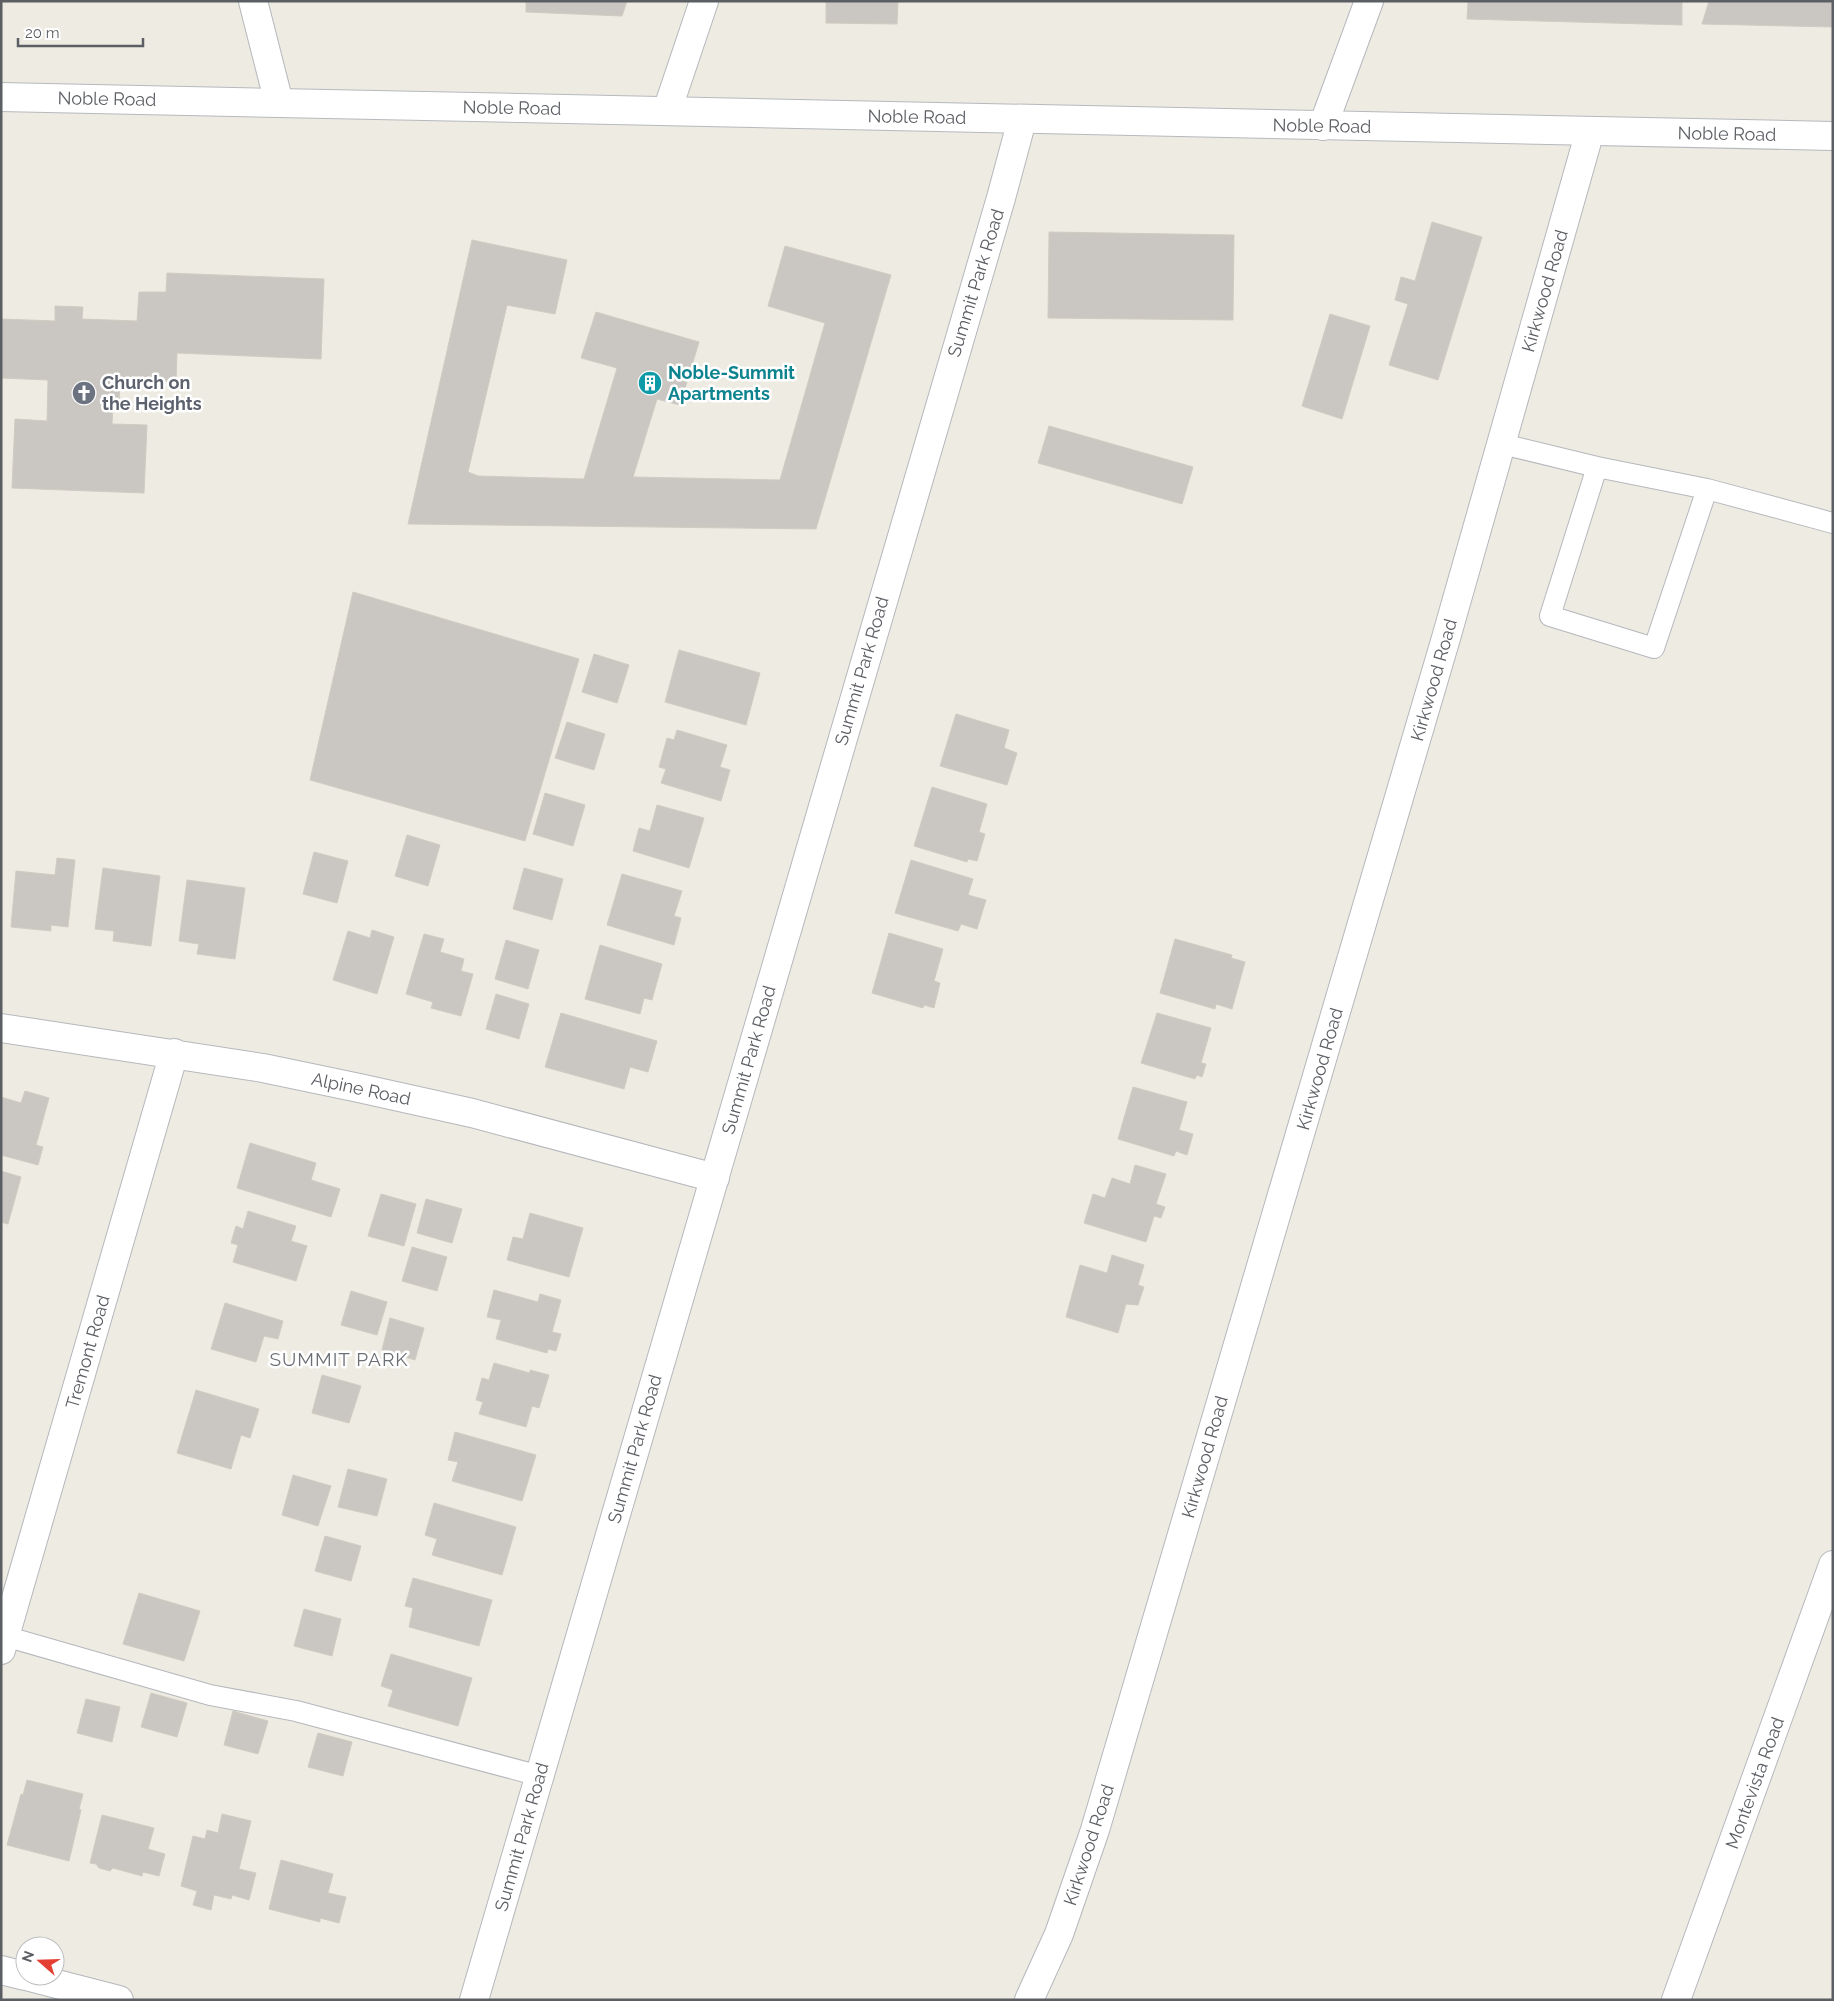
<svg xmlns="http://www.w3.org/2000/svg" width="1834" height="2001" viewBox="0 0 1834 2001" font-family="Raleway,sans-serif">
<rect width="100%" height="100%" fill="#edebe2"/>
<path fill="#cac7c2" stroke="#d1ccc1" d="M526,1H627L622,16L526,12Z
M826,1H898L897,24L826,23Z
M1468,1H1682V25L1467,19Z
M1709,1H1833V27L1702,24Z
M1432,222L1482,237L1438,380L1389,365L1408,304L1395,300L1401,277L1415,281Z
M1049,232L1234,235L1233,320L1048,318Z
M472,240L567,260L555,314L507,305L468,472L478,476L584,479L617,368L581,358L596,312L699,342L680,405L657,399L633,477L780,480L825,323L768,306L785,246L891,275L816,529L408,524Z
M167,273L324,279L321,359L177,353L176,382L120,380L119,404H113L112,424L147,425L144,493L12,488L15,419L47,421L48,380L1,378V319L55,321V306L83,307L82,319L137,321L139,292H166Z
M1330,314L1370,326L1342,419L1302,406Z
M1049,426L1193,467L1182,504L1038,463Z
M353,592L579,659L525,841L310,780Z
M679,650L760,673L746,725L665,702Z
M594,654L629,665L617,703L582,692Z
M956,714L1009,730L1004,748L1017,753L1007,785L940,766Z
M567,722L605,734L594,770L555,758Z
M677,730L727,745L720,767L730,770L721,801L661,783L666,769L659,767L667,738L674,740Z
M932,787L987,804L979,832L985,834L977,861L968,859L967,862L914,846Z
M545,793L585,805L573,846L533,834Z
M657,805L704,818L689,868L633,851L639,828L650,831Z
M407,835L440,845L428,886L395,876Z
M314,852L348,861L337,903L303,894Z
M57,858L75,860L68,927L51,925V931L11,927L16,871L55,875Z
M911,860L973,879L968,895L986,900L977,929L961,924L958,931L895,913Z
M103,868L160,876L151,946L113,941L114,931L95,929Z
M524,868L563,879L552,920L513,909Z
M622,874L682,891L674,916L681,918L674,945L607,925Z
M187,880L245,888L235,959L197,954L199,944L179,941Z
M372,930L394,937L377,994L333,980L348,931L370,938Z
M889,933L943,949L934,981L940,983L934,1008L924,1005L923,1008L872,993Z
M424,934L444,939L440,952L464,959L461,971L473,974L461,1016L431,1008L433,1002L406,994Z
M1175,939L1232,955L1231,958L1245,962L1232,1009L1216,1004L1215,1009L1160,993Z
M506,940L539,950L528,989L495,979Z
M600,945L662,964L652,1000L644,998L640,1014L585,999Z
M496,994L529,1004L519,1039L486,1029Z
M561,1013L657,1041L648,1072L630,1067L624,1089L545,1067Z
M1157,1013L1211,1028L1201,1063L1206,1064L1202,1077L1197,1075L1195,1079L1141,1063Z
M1133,1087L1187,1102L1179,1130L1193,1134L1187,1155L1176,1151L1174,1156L1118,1139Z
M25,1091L49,1098L36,1145L43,1147L38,1165L1,1155V1097L21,1103Z
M250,1143L316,1163L311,1180L340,1189L331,1217L237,1188Z
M1135,1165L1166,1174L1156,1204L1165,1207L1161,1218L1154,1216L1146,1242L1084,1223L1093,1194L1105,1198L1112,1178L1130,1184Z
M1,1171L21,1177L8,1224L1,1222Z
M381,1194L416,1204L404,1246L368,1236Z
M426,1199L462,1209L452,1243L417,1233Z
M248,1211L296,1226L291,1241L307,1246L296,1281L233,1262L238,1245L231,1243L236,1226L243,1229Z
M530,1213L583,1228L569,1277L507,1260L513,1237L523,1239Z
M412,1247L447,1257L437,1291L402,1281Z
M1112,1255L1144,1265L1138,1285L1144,1287L1138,1305L1126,1304L1118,1333L1066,1317L1080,1265L1107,1273Z
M494,1290L538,1302L540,1294L561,1300L552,1332L561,1334L556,1351L548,1349L547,1353L496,1339L501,1320L487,1317Z
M351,1291L387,1302L377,1335L341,1325Z
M225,1303L283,1321L278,1339L264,1336L256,1362L211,1349Z
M390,1318L424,1328L415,1360L382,1350Z
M494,1363L530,1373V1370L549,1375L539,1408L532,1406L526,1427L479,1414L483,1402L476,1400L482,1378L489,1380Z
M322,1375L361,1386L349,1423L312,1413Z
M196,1390L259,1409L250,1438L241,1435L231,1469L177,1453Z
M455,1432L536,1455L522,1501L452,1481L458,1462L448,1460Z
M348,1469L387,1479L377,1516L338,1507Z
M293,1475L331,1486L318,1526L282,1515Z
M434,1503L516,1527L502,1575L432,1555L437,1539L425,1535Z
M325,1536L361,1546L351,1581L315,1571Z
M413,1578L492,1600L479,1646L409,1627L413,1608L405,1606Z
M139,1593L200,1611L184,1661L123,1644Z
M304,1609L341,1619L332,1656L294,1646Z
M391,1654L472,1678L458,1726L388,1706L393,1690L381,1686Z
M151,1693L187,1703L177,1737L141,1727Z
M86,1699L120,1707L112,1742L77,1733Z
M233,1711L268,1721L258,1754L224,1745Z
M318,1733L352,1742L343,1776L308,1767Z
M27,1780L83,1794L79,1809L81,1810L69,1861L7,1845L21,1794L23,1795Z
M222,1814L251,1821L239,1869L256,1873L249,1900L232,1895L231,1899L214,1895L211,1910L193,1905L197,1891L181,1886L193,1836L205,1839L207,1830L218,1833Z
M102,1815L154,1828L148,1849L165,1854L159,1876L143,1872L142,1876L113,1868L110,1871L99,1868L96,1864L90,1863Z
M281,1860L333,1874L328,1893L346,1897L339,1923L320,1918V1922L269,1909Z"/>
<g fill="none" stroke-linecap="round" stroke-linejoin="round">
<g stroke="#b5b8bc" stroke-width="22">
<path id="lane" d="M1502,444L1597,467
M1707,489L1654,648L1550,616L1597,467L1707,489L1833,523
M1,1635L210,1695L296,1711L540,1776"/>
</g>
<g stroke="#b5b8bc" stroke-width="30">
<path id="street" d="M253,1L279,103
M667,111L704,1
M1323,126L1369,1
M1,1028L263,1068L359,1088L472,1113L715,1178
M1,1650L174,1053
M1,1970L25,1976
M26,1976L119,2000
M474,2000L1001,198L1022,120
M1029,2000L1059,1934L1095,1830L1446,638L1590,131
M1676,2000L1833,1565"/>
</g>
<g stroke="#b6b9be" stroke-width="30">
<path id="secondary" d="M1,97L1833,136"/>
</g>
<use href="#lane" stroke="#fff" stroke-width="20"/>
<use href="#street" stroke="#fff" stroke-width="28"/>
<use href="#secondary" stroke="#fff" stroke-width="28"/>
</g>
<defs>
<g id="building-disc" transform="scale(1.25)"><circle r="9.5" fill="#0f9aa8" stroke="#fff"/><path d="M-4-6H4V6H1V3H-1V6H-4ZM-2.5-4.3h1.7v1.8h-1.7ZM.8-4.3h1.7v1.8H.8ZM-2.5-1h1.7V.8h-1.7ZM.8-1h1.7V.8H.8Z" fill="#fff"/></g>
<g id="church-disc" transform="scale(1.25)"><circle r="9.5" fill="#6b7280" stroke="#fff"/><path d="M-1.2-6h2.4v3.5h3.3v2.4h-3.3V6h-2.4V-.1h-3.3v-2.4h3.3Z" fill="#fff"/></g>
</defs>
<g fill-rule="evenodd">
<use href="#building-disc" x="650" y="383"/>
<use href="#church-disc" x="84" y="393"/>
</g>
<g text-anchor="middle" stroke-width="5" stroke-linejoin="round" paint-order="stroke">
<g font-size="18" fill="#5b5e63" stroke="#fff">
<text transform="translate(107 99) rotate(1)" y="6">Noble Road</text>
<text transform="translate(512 108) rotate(1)" y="6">Noble Road</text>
<text transform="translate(917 117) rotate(1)" y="6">Noble Road</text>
<text transform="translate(1322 126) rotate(1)" y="6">Noble Road</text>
<text transform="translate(1727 134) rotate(1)" y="6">Noble Road</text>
<text transform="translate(976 283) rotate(-73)" y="6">Summit Park Road</text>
<text transform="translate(1545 291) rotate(-74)" y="6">Kirkwood Road</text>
<text transform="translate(862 671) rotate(-74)" y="6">Summit Park Road</text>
<text transform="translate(1434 680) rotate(-74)" y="6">Kirkwood Road</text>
<text transform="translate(749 1060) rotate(-74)" y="6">Summit Park Road</text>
<text transform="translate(1320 1069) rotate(-74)" y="6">Kirkwood Road</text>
<text transform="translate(361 1089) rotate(12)" y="6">Alpine Road</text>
<text transform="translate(88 1352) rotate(-74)" y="6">Tremont Road</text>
<text transform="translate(635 1449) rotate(-74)" y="6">Summit Park Road</text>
<text transform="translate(1205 1457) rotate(-74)" y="6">Kirkwood Road</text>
<text transform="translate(1755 1783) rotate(-70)" y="6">Montevista Road</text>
<text transform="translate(522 1837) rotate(-74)" y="6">Summit Park Road</text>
<text transform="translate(1089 1845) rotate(-72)" y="6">Kirkwood Road</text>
</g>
<g font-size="18" font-weight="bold" fill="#0d838f" stroke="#fff" text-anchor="start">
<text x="668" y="379">Noble-Summit<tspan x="668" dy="21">Apartments</tspan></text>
</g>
<g font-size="18" font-weight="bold" fill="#5b616d" stroke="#fff" text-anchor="start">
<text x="102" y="389">Church on<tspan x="102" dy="21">the Heights</tspan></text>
</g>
<g font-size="19" letter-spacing="1" fill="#6c7075" stroke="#fff">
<text x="339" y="1366">SUMMIT PARK</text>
</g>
</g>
<rect width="1834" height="2001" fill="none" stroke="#5b5e63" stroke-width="5"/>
<g transform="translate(40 1961) rotate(290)"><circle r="24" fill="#ffffff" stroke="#bdbfc1"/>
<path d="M0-4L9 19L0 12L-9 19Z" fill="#e34033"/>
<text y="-8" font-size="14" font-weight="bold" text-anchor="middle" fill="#5b5e63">N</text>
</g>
<path d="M18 38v8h125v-8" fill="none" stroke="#5b5e63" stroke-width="2.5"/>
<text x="25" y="38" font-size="15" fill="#5b5e63" stroke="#ffffff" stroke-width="4" paint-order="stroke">20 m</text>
</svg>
